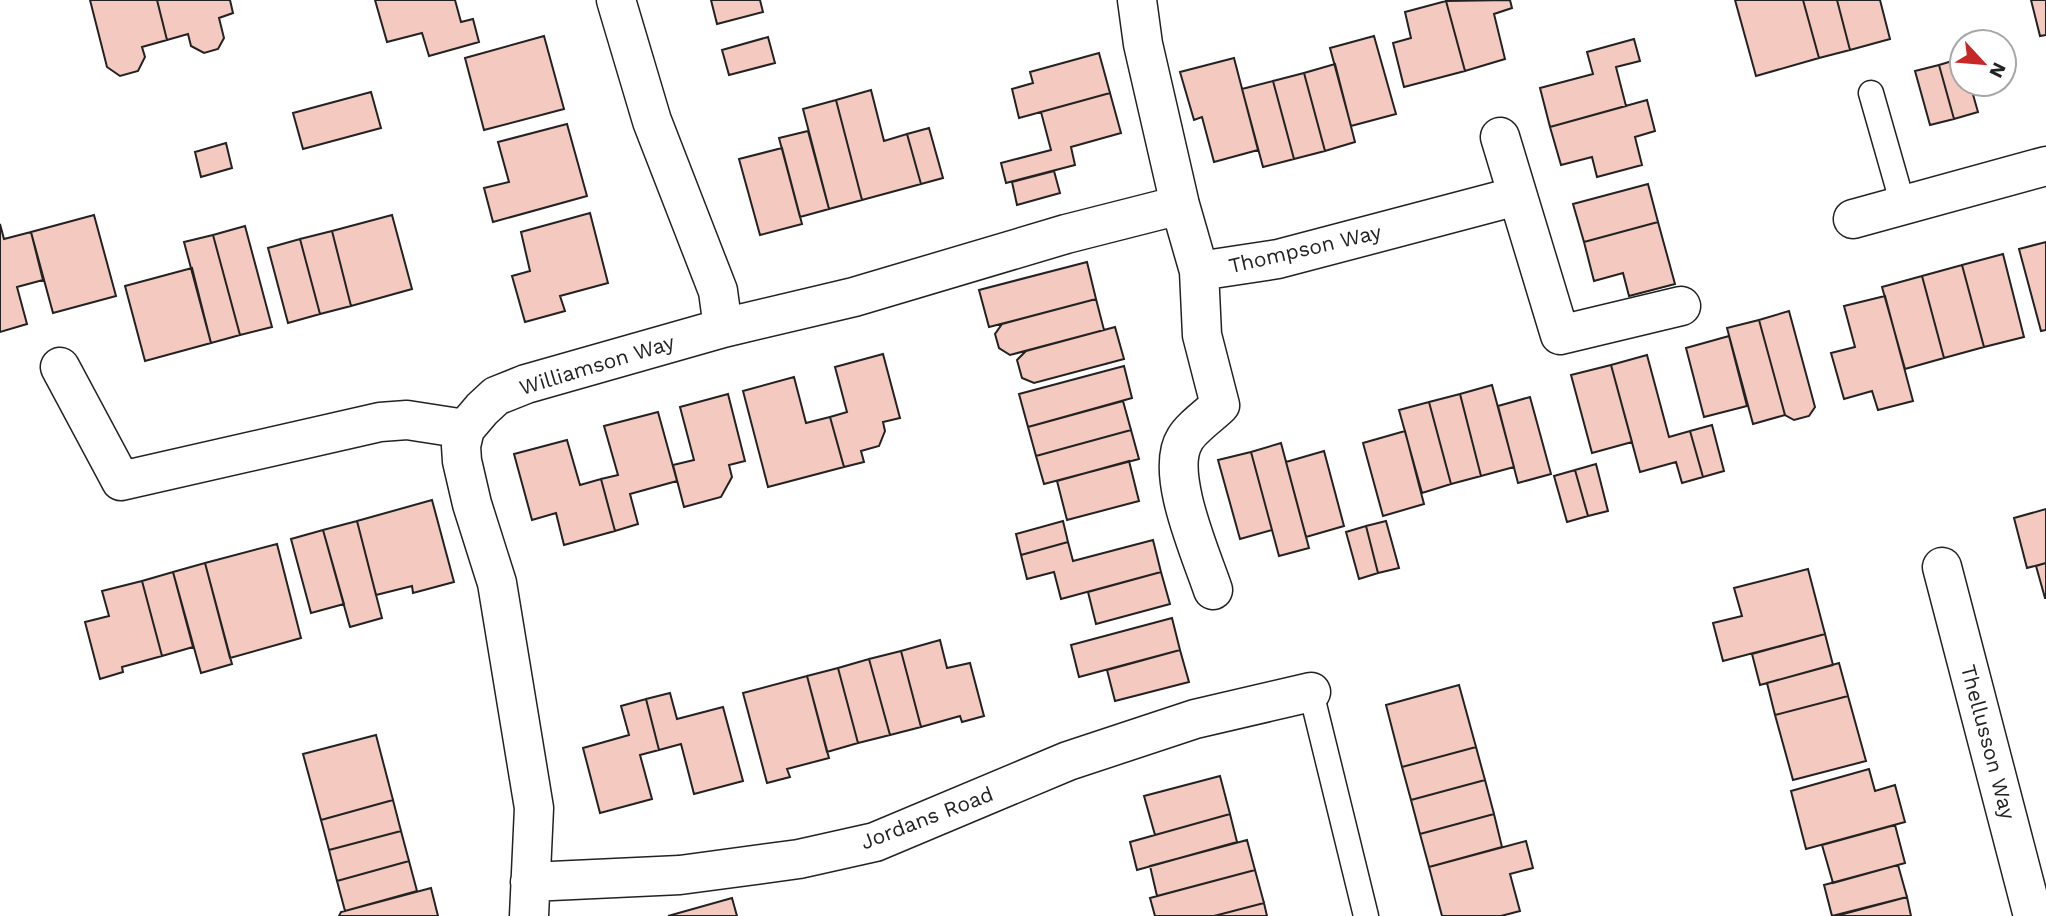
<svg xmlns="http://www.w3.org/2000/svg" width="2046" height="916" viewBox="0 0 2046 916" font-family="'Work Sans',sans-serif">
<rect width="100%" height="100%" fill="#fff"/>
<path fill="#f3c9c0" stroke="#222" stroke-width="2" d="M90,0H157L167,40L142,47L145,57L138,71L120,76L107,67Z
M157,0H230L233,13L219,18L224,38L218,49L204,53L191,46L188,34L167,40Z
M375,0H455L461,22L473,19L479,42L429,56L422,33L387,42Z
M711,0H760L763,12L717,24Z
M1510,0L1512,8L1494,14L1505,59L1465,71L1446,1Z
M1735,0H1803L1819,58L1756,76Z
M1803,0H1837L1850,50L1819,58Z
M1837,0H1880L1890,39L1850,50Z
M2031,0H2046V35L2040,36Z
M1446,1L1465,71L1404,87L1393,43L1411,38L1405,12Z
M544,36L564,109L484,130L465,58Z
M1374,36L1396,114L1351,126L1330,48Z
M768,37L775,63L729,75L722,50Z
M1634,39L1640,61L1616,67L1626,106L1550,127L1540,88L1593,74L1587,52Z
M1099,53L1110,93L1019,118L1012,89L1033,83L1030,72Z
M1234,58L1258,150L1214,162L1202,117L1194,120L1180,72Z
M1962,58V84H1970L1978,112L1954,119L1939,65Z
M1335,64L1355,142L1325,151L1304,73Z
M1939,65L1954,119L1930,125L1915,71Z
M1304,73L1325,151L1294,159L1273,81Z
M1273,81L1294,159L1263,167L1242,89Z
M871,90L884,141L907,134L921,184L862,200L836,100Z
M371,92L381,128L303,149L293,113Z
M1110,93L1121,133L1071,147L1075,165L1006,183L1001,163L1051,150L1041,112Z
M836,100L862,200L829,209L803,109Z
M1647,100L1655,131L1635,137L1642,165L1597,177L1592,157L1561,165L1550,127Z
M567,124L587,196L493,222L484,188L509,182L498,142Z
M929,128L943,178L921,184L907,134Z
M808,131L829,209L800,217L779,138Z
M226,143L232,168L201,177L195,152Z
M782,148L802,224L760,235L739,159Z
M1054,171L1060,193L1017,205L1012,182Z
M1648,184L1658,222L1584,242L1573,204Z
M590,213L608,283L560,296L565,311L525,322L512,276L530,271L521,232Z
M94,215L116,296L53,313L31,232Z
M392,215L412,289L351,306L332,231Z
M1658,222L1675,284L1629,296L1623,273L1594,281L1584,242Z
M0,224L4,239L31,232L43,280L17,287L27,324L0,332Z
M245,226L272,327L240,335L213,235Z
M332,231L351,306L320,314L300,239Z
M213,235L240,335L211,343L184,242Z
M300,239L320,314L288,323L268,248Z
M2046,242V330L2041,331L2019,249Z
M2003,254L2024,337L1984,347L1962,265Z
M1087,262L1096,299L989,327L979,290Z
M1962,265L1984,347L1944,358L1922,276Z
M192,268L211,343L145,361L125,286Z
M1922,276L1944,358L1905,369L1882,287Z
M1885,296L1913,401L1878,410L1872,391L1844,399L1831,353L1855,347L1844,306Z
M1096,299L1104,330L1010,355L999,348L995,334L1002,324Z
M1789,311L1815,407L1809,416L1794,420L1785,415L1759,320Z
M1759,320L1785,415L1753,424L1727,328Z
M1115,327L1124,359L1034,383L1022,378L1017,360L1026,351Z
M1729,336L1747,406L1704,417L1686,348Z
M883,354L900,418L883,422L885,431L879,446L861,451L864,462L844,467L830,417L847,412L835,367Z
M1647,355L1669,437L1690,431L1703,477L1682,483L1676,462L1640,472L1611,365Z
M1611,365L1632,442L1592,453L1571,375Z
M1124,366L1132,398L1028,427L1019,394Z
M794,377L806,423L830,417L844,467L768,487L743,391Z
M1492,385L1514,467L1481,476L1460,394Z
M728,394L745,461L729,465L732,477L721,497L684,507L673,465L694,460L680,407Z
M1460,394L1481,476L1451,484L1429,402Z
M1530,397L1551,474L1518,483L1498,406Z
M1123,401L1131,430L1036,456L1028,427Z
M1429,402L1451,484L1422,493L1399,410Z
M658,412L677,481L630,494L638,524L615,531L601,479L618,475L604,426Z
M1712,425L1724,471L1703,477L1690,431Z
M1131,430L1139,459L1044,484L1036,456Z
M1405,431L1424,504L1383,516L1363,443Z
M567,440L580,485L601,479L615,531L564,545L556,513L532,520L514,454Z
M1281,443L1309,548L1279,556L1251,452Z
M1324,451L1344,526L1306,537L1286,462Z
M1251,452L1272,530L1240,539L1218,460Z
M1129,461L1139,501L1067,520L1057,481Z
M1596,464L1608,511L1588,516L1575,470Z
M1575,470L1588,516L1567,522L1554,476Z
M432,500L454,582L413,593L412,586L376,595L357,521Z
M2046,509V563L2027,568L2014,518Z
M357,521L382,618L350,627L323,530Z
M1063,521L1068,542L1021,555L1016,534Z
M1386,521L1399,568L1378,573L1366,526Z
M1366,526L1378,573L1359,579L1346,532Z
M323,530L344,604L311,613L291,539Z
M1153,540L1161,572L1061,599L1054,572L1027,579L1021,555L1068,542L1073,561Z
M277,544L301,638L230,658L205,563Z
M205,563L232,664L201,673L173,572Z
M2046,563V598H2045L2036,566Z
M1808,569L1825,634L1723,661L1713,623L1742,616L1734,588Z
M173,572L193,647L162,656L142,581Z
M1161,572L1170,604L1096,624L1088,592Z
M142,581L162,656L122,667L123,672L100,679L85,622L109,616L102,591Z
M1172,618L1180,650L1079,677L1071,645Z
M1825,634L1833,665L1760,685L1752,654Z
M940,640L947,668L970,663L984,716L962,722L960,716L921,727L901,651Z
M1180,650L1189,682L1115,701L1107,670Z
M901,651L921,727L890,735L869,659Z
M869,659L890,735L858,743L838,668Z
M1839,663L1848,696L1775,715L1767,683Z
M838,668L858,743L827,752L807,676Z
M807,676L829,758L787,769L790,777L767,783L743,693Z
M1459,685L1476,747L1402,767L1386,705Z
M670,693L677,719L723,707L743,781L694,794L681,744L659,750L646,699Z
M1848,696L1866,761L1793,780L1775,715Z
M646,699L659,750L640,755L652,799L600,813L583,748L629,735L621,706Z
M376,735L393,800L321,820L303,754Z
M1476,747L1485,780L1411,800L1402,767Z
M1869,769L1875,791L1895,785L1905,822L1806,849L1791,791Z
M1220,776L1230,814L1155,835L1144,796Z
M1485,780L1494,814L1420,834L1411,800Z
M393,800L401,831L329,850L321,820Z
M1230,814L1237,842L1137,870L1130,842Z
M1494,814L1502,847L1429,867L1420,834Z
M1895,825L1905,863L1833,883L1822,845Z
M401,831L409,861L337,881L329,850Z
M1247,840L1255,870L1157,896L1150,866Z
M1526,841L1533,868L1510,874L1520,911L1501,916H1442L1429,867Z
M409,861L417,891L345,911L337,881Z
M1898,865L1907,897L1832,916L1824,885Z
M1255,870L1264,903L1214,916H1155L1150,898Z
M431,888L438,916H339L341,912Z
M1907,897L1911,916H1836Z
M732,898L737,916H668Z
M1264,903L1267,916H1214Z"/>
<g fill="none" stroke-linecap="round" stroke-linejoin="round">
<g stroke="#222" stroke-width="27">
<path id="lane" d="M1871,93L1903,205
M1311,692L1366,916"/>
</g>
<g stroke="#222" stroke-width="41">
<path id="street" d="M616,0L652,121L718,291L723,328
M1137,0L1143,44L1180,205L1199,271L1278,259L1517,196
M1500,137L1560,335L1681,306
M1853,219L2046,166
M1199,271L1202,335L1220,405C1211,414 1191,428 1185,439C1164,472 1201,554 1213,590
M60,367L121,481L380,422L407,420L465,429
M1942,567L2033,916
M530,882L680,875L799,859L875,842L1068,761L1195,719L1311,692
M529,916L534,808L497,583L472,504L462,461L461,446L465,429L482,409L496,396L526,384L723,328L854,297L1066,234L1180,205"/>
</g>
<use href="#lane" stroke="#fff" stroke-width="24"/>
<use href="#street" stroke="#fff" stroke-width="38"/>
</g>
<g text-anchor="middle" stroke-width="5" stroke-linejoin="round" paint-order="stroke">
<g font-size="21" fill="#222" stroke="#fff">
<text transform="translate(1305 249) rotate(-13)" y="7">Thompson Way</text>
<text transform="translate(597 365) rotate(-17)" y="7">Williamson Way</text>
<text transform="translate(1988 742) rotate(75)" y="7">Thellusson Way</text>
<text transform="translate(927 818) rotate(-21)" y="7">Jordans Road</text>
</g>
</g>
<g transform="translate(1983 63) rotate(116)"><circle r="33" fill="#ffffff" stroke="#a7a7a7" stroke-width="2"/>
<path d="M0-5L12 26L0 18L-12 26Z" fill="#c62828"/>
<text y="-10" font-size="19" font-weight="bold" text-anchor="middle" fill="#222222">N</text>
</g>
</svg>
